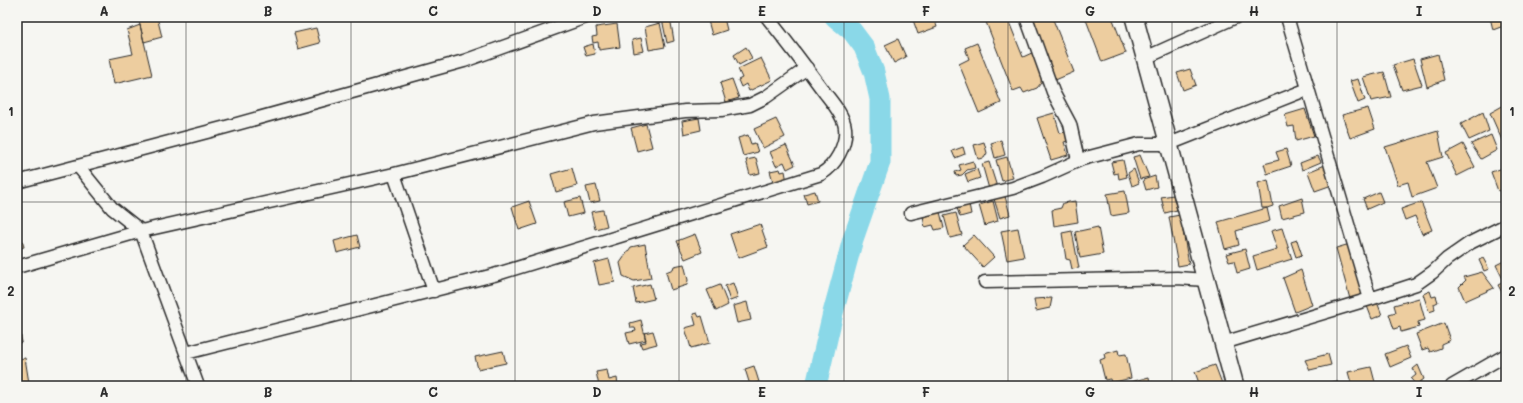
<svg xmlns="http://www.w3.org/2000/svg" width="1523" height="403" viewBox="0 0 1523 403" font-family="Mali,sans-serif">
<rect width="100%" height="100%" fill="#f6f6f2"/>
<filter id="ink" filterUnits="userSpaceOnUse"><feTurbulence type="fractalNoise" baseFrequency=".025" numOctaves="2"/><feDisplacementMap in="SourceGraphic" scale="8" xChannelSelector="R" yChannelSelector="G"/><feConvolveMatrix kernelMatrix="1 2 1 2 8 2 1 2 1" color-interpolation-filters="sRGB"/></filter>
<g filter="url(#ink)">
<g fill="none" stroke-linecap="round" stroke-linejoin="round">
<path stroke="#8ad8e8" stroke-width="21" d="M816,386L833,313L853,239L880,162V99L874,72L864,47L852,31L835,17"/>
</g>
<path fill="#edcd9f" stroke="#2b2b2b" d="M138,17H157L162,37L144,42Z
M670,17L674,41L667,43L662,19Z
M707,17H718L719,20L724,18L727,30L712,35Z
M912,17H940L941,18L935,21L937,27L918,34Z
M984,17H1007L1023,57L1034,52L1042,72L1041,83L1037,88L1024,93L1021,88L1013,91Z
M1036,17H1052L1074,72L1053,81L1029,20Z
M1085,17H1112L1126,53L1102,62Z
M1490,17H1506V25L1493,30Z
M660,23L665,47L649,50L645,27Z
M617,24L620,47L599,50L598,42L593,43L592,37L597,36L596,27Z
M140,25L152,75L114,84L109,59L133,54L127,30Z
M316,28L320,43L298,49L294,33Z
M641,38L644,51L634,53L632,40Z
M898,39L906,57L894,63L885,45Z
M977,43L1001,103L979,113L959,64L969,59L965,48Z
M593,44L595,54L586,56L583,47Z
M746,47L752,58L739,65L734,55Z
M1438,54L1444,80L1427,87L1420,59Z
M761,58L772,80L749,91L746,84L741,87L738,80L742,78L738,69Z
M1413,59L1422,85L1402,90L1393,65Z
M1190,69L1196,85L1183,90L1177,73Z
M1384,72L1391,97L1371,101L1363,77Z
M732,79L739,98L726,102L720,83Z
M1358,79L1365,100L1358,103L1350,81Z
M1506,104V146L1505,147L1490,113Z
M1368,108L1375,129L1350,138L1342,115Z
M1305,109L1314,136L1296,141L1294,126L1288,127L1285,115Z
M1483,112L1489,131L1469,140L1461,124Z
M1054,113L1060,133L1066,132L1068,141L1064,142L1068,155L1051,160L1037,118Z
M699,118L701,130L684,134L682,121Z
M776,119L785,137L763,148L754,129Z
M646,124L652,147L637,151L631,128Z
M1438,131L1443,157L1427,162L1437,188L1412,197L1408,182L1398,185L1385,147Z
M748,135L751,144L755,143L758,152L743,156L738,138Z
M1491,135L1497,150L1481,159L1471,144Z
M1001,140L1005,155L995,158L991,143Z
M984,142L987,153L984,158L978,159L974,145Z
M1463,144L1475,167L1457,176L1446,153Z
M786,145L795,165L787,169L784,162L776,166L770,152Z
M963,147L965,154L955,158L952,151Z
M1286,149L1291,166L1267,174L1264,164L1279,160L1276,152Z
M1140,155L1149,177L1140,179L1133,157Z
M1318,156L1321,162L1302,170L1300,163Z
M1007,157L1013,178L1002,181L996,160Z
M756,158L760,173L750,175L746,160Z
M1123,160L1127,177L1119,179L1118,173L1114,174L1111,162Z
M973,161L975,168L967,170L962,175L956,176L955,172L961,170L959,165Z
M989,162L997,187L989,189L982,164Z
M1325,165L1332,185L1315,191L1308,172Z
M1506,167V188L1498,191L1491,172Z
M572,168L577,186L556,192L551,174Z
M780,169L781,172L785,171L787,182L774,185L770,171Z
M977,169L980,178L968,182L965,174Z
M1134,169L1139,183L1132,186L1128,173Z
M1155,176L1157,187L1146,190L1143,180Z
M1268,180L1273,206L1267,208H1262L1258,183Z
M596,185L600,201L590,203L586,187Z
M815,191L818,201L807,204L804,194Z
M1125,191L1129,213L1111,216L1107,194Z
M1379,192L1383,202L1367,209L1363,199Z
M1173,195L1177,210L1165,213L1161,197Z
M1005,196L1010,215L1000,218L994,199Z
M580,198L584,213L568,217L564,202Z
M1302,198L1305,212L1282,218L1279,206Z
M529,201L537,224L519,230L512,207Z
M993,201L998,221L987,224L985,226L979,205Z
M1075,201L1078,222L1054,226L1052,210L1061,208L1063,203Z
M1421,202L1432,230L1422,234L1415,216L1405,220L1401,209Z
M969,204L971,214L960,217L957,208Z
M1267,208L1270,221L1236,231L1239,245L1225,249L1218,222Z
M603,210L607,226L595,229L591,212Z
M940,212L944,228L935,230L933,225L925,227L923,217Z
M956,213L962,235L950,238L944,216Z
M1180,215L1189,264L1178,266L1169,217Z
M760,224L768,247L738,258L730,234Z
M1098,227L1103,254L1080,258L1075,232Z
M1018,228L1024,257L1007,260L1001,231Z
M1282,228L1292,259L1257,270L1253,256L1277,249L1271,231Z
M1072,231L1079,268L1072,269L1070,260L1066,259L1062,233Z
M695,234L702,252L685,259L677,241Z
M357,235L360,247L337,253L334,241Z
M974,235L994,257L983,267L963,245Z
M22,240L24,247L17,249V242Z
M1297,240L1302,255L1296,257L1291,242Z
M645,244L651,278L634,281L623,276L620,263L631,247Z
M1350,244L1363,295L1350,299L1336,248Z
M1245,249L1250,269L1237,273L1234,261L1229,262L1226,254Z
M1483,258L1489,269L1484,271L1479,260Z
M609,259L615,282L599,285L594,263Z
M1506,260V278L1503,279L1496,265Z
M684,264L688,280L687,285L671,290L666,272L673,269L674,266Z
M1301,270L1312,305L1295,312L1283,278Z
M1482,272L1494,288L1465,301L1459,287L1466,280L1464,277Z
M1506,281V295L1504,296L1498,285Z
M733,283L738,298L730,301L725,286Z
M650,284L654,299L636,303L633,288Z
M720,285L728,305L716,311L707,290Z
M1430,291L1432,297L1436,296L1438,302L1434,304L1435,310L1429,312L1423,294Z
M1052,298L1050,308L1036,311L1034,299Z
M1419,298L1425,320L1418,322L1419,327L1401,332L1400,327L1394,329L1389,314L1396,312L1394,305Z
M747,302L751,320L737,323L733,306Z
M1377,302L1382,315L1372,319L1367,306Z
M697,313L699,317L702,316L710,343L691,348L685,328L696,325L693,314Z
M641,320L646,340L629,344L626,333L636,331L635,328H631L630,323Z
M1444,323L1450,340L1441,344V348L1430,352L1428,348L1422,350L1416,334Z
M653,331L657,344L642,348L640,343L646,342L644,333Z
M17,332H20L22,342L17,344Z
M1406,346L1411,358L1390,367L1385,354Z
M1118,350L1119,355L1126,354L1131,378L1111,383L1110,379L1105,380L1100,360L1105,358L1104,354Z
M503,351L506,363L478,369L475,357Z
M1328,354L1331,365L1310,370L1305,360Z
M25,358L29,383L17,384V359Z
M1215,365L1223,386H1200L1195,372Z
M1418,365L1424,379L1416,385L1411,379L1416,375L1413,369Z
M754,366L759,382L750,385L745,369Z
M1371,367L1376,386H1352L1348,372Z
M607,370L609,380L617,378L618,385L625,384V386H599L596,372Z
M1149,377L1150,383L1153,382L1154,386H1127V383Z
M1337,381L1338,386H1316Z"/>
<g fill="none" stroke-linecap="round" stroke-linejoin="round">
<g stroke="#2b2b2b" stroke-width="15">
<path id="street" d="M1026,17L1053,92L1070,124L1078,160
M1287,17L1370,299
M1145,58L1236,17
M78,166L112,208L141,231L198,386
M394,174L434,291
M17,182L226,127L464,61L586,17
M911,213L1013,188L1042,177L1082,159L1139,144H1169L1308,89
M17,267L141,231L394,174L594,123L685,111L721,110L750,105L766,97L807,68
M985,282L1177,278L1206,280
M1223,343L1370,299L1416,284L1433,272L1447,259L1470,243L1506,225
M186,353L494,275L821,174C835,166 847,145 845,128C844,116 832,102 825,93C806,67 787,42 767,17
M1452,386L1506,355"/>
</g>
<g stroke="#2b2b2b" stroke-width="20">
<path id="secondary" d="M1134,17L1235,386"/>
</g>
<use href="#street" stroke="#f6f6f2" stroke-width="12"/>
<use href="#secondary" stroke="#f6f6f2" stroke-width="17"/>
</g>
</g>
<path fill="none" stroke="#2b2b2b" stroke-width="1" stroke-opacity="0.55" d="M186,17V386M351,17V386M515,17V386M679,17V386M844,17V386M1008,17V386M1172,17V386M1337,17V386M17,202H1506"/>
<rect width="1523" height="403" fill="none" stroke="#f6f6f2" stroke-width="44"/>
<rect x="22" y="22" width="1479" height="359" fill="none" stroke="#2b2b2b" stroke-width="1.5"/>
<g font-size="13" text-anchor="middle" font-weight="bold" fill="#2b2b2b">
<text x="104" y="16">A</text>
<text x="268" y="16">B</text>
<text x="433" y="16">C</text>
<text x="597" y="16">D</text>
<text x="762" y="16">E</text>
<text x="926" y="16">F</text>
<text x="1090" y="16">G</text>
<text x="1254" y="16">H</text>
<text x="1419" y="16">I</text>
<text x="11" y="116">1</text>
<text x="1512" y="116">1</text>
<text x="11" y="296">2</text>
<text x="1512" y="296">2</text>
<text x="104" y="397">A</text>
<text x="268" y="397">B</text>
<text x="433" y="397">C</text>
<text x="597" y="397">D</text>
<text x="762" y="397">E</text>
<text x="926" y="397">F</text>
<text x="1090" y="397">G</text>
<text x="1254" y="397">H</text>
<text x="1419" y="397">I</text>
</g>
</svg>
